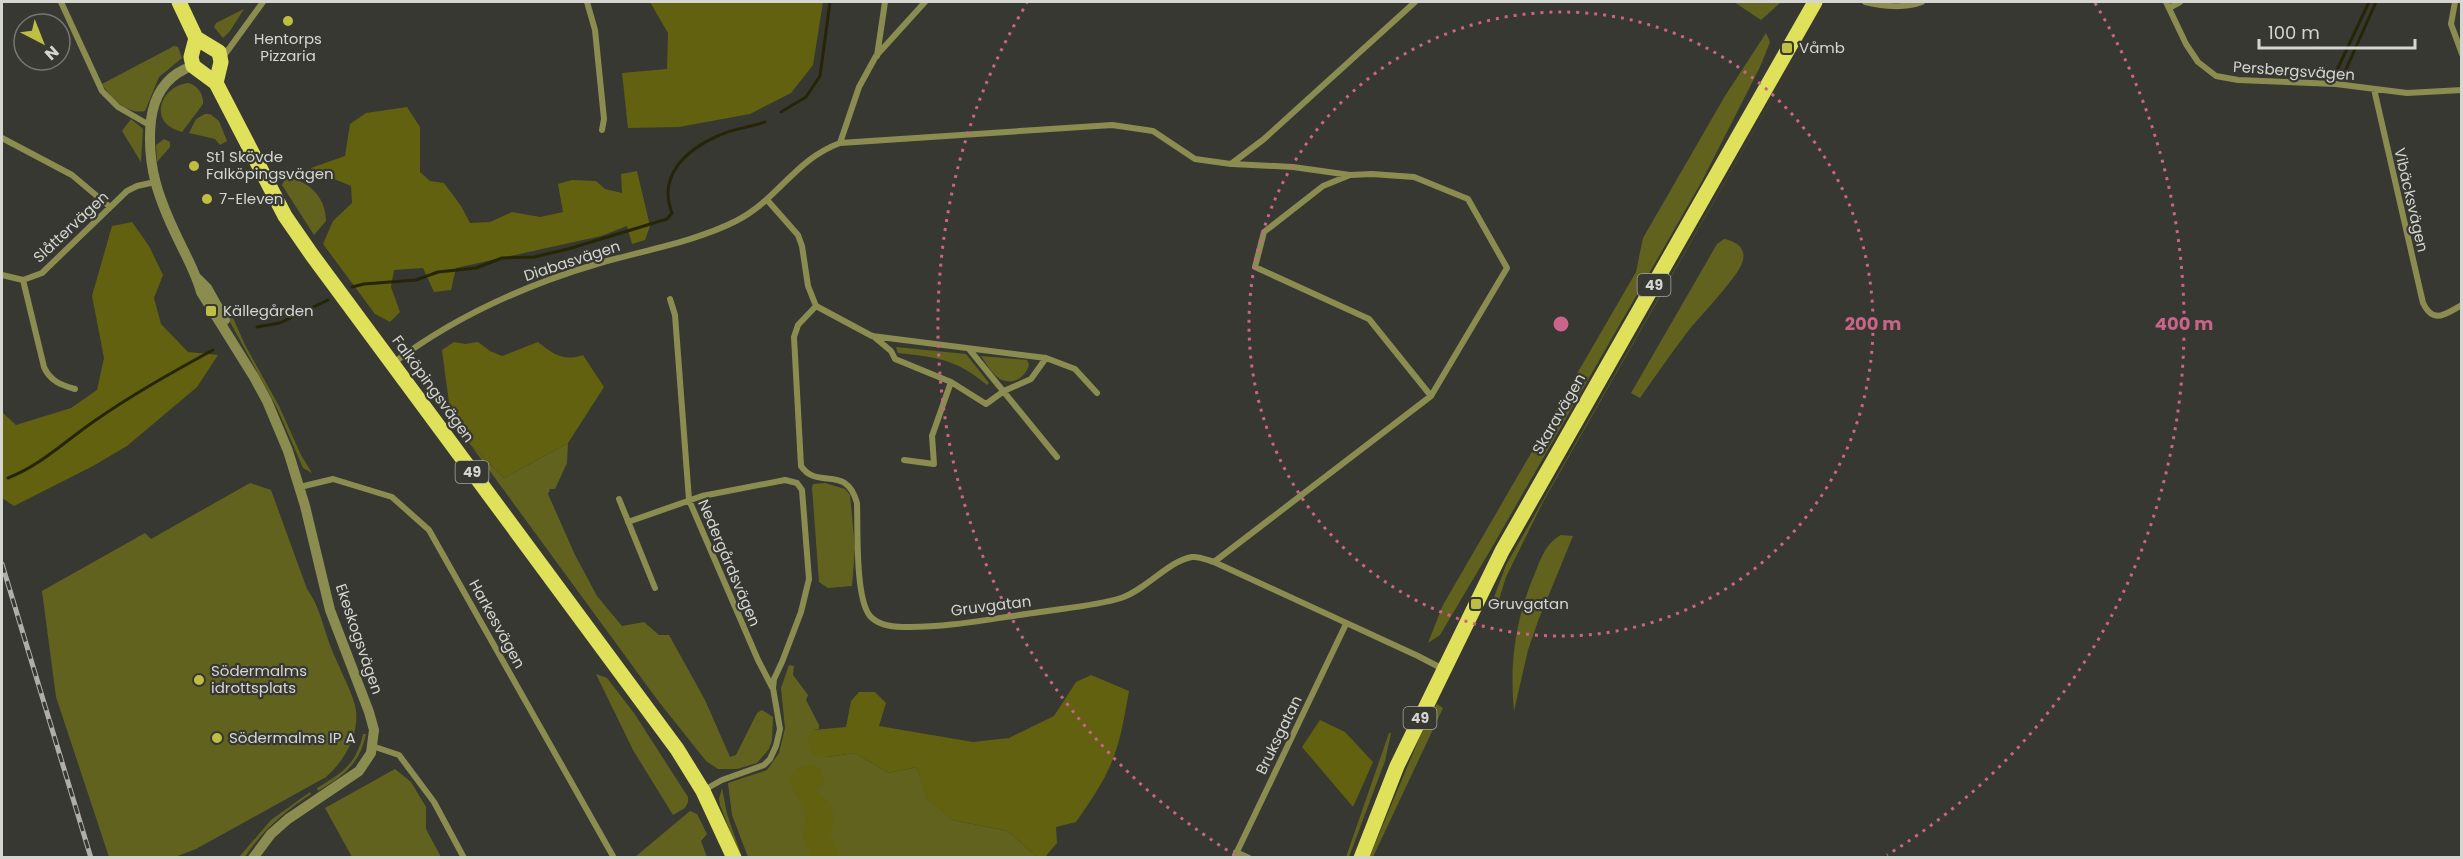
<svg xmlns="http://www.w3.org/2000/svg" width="2463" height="859" viewBox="0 0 2463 859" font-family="Poppins,sans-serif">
<rect width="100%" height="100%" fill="#373832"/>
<path fill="#62621f" d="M1734,2H1781L1761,20Z
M244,9L230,31L223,38L214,27L216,23Z
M1823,10L1543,502L1506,577L1498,603L1493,600L1506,565Z
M1766,33L1770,42L1760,67L1702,181L1491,549L1440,635L1428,643L1443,605L1636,272L1643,238L1725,96Z
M174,46L178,47L182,58L159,77L145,111C127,115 111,98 102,84Z
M189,83C198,86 204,95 203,104L182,132C146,123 161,85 189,83Z
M205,114H210L219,121L227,141L220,145L215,139L189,133L196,119Z
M131,119L143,129L141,162L122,131Z
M164,139L170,142V147L157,162L156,145Z
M289,178C311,182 326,199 326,221L314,235L282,185L285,179Z
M1724,239C1735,241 1746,247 1743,260C1741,274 1700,316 1689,330C1672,352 1656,375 1640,398L1631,393L1717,244Z
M229,309L245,345L279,406L301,455L312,473L303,468L277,408L224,311Z
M896,347L966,354L989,383L987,385C956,359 936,357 898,353Z
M981,356L1027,360L1029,364C1027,377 1012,386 1000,379C992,374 986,363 981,356Z
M568,443L567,463L555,489H550L548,494L575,555L597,596L622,626L644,622L659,635H669L705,700L730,757L736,755L757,713L762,710L773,717L772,740L769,749L757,763L737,769H718L706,761L659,702L470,444L504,478Z
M250,483L271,490L307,589C319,605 323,626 330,645C336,662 354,695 356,710C359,736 344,761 326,777L196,849L175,857H109L56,697L42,591L145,533L151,539Z
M825,483L845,489L850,495L855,548L852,586L828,588L819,582L812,487L813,484Z
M1561,535L1573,536L1538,621L1528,650L1514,711C1509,663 1516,617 1535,573C1541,558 1546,543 1561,535Z
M789,665L794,666L793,675L808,695L806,700L819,725V729L813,730L827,757L855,753L889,773L917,767L927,798L953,820L1008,831L1037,857H748L732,815L728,783L767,770L779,753L785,728L781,688Z
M596,674L607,678L634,713L688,797V802L685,808L673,815L633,750Z
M1437,704L1443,708L1373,857L1369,858L1424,727Z
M1389,733H1391L1385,761L1349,857H1346Z
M363,734H366C360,764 343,776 318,791L317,788C342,773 356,765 363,734Z
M395,769L411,782L426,807V829L441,857H352L325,808Z
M722,788L727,814L742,857H740L720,805L719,799Z
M310,792L311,794C285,811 262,831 245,857H239L271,820Z
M690,811L697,814L707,834L701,841L707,857H635Z"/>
<path fill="#616110" d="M650,2H823L813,65L791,93L750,114L679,127L628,128L622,73L667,69L668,33Z
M407,107L420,127V172L430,181L444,183L461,206L470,223L490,222L512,212L540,217L563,212L558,184L572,180L596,181L605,189L622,193L621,174L637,171L650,226L645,240L632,244L627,226L601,236L456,268L451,290L434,292L423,268L394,270L391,287L400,312L390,322L375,314L323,244L333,221L352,203L351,186L334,179L312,178L311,168L345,156L350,124L366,113Z
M132,222L149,246L163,275L154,298L161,324L188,352L218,355L197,387L127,446L93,466L14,506L2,498V412L16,425L71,408L97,390L104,358L92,296L112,226Z
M454,342L465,344L478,342L490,351L502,356L538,342C553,354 564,362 583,355L604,387L568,443L504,478L470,444L451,418L442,350Z
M1091,675L1129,691C1125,712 1122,735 1114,756C1106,779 1090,802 1076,822L1056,827L1057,843L1045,857H1037L1008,831L953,820L926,798L917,767L889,773L855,753L827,757L813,756L807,742L813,730L846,727L851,701L859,692H875L886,703L879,726L973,742L1009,738L1054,716L1076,682Z
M1320,720L1345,732L1373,762L1353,807L1302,747Z
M811,765L819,768L824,780L816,791L831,803L834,821L830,835L840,857H811L803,836L806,814L789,781L795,769Z"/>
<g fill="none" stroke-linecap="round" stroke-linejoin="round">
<path stroke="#262606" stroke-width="3" d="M2336,72L2369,2
M2343,76L2376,2
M781,112L806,97L820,76L830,2
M352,287L364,284L416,280L438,272L476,268L502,258L534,257L568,249L667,219L672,213C657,175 687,149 720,135C733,129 750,127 765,122
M257,327L280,323L328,300
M8,478C41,465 64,442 93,422C131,395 173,372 213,350"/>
<path stroke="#8b8d50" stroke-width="6" d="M61,2L102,91L118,107L151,126
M587,2L595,30L604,119L602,130
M1865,2C1884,6 1903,9 1922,2
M2166,2L2186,44L2198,62L2216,76L2238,80L2336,84L2407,93L2462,90
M2455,2L2451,24L2462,54
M2169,8L2180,2
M877,56L885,2
M223,57L263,2
M2374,89L2423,303C2434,325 2445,314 2462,305
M2,138L72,175L110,207
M840,143L859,87L876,56L925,2
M1232,164L1293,167L1350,175
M768,201L798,235L802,246L808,286L816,306L798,325L794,337L801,466C818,491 846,463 857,503C858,528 855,598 870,616C878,625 892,627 903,627C948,628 995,618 1040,612C1066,608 1095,606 1121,598C1146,590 1168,561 1192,557C1199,556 1207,560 1214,562L1418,656L1443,669
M2,275L23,280L42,273L127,191L137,186L155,182
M23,280L44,367C50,381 61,385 75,389
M670,299L675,315L689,500L758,660L772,687
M816,306L872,336L1046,358L1075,369L1097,393
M873,336L891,351L895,359L951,382L986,404L1004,391L1031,379L1046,358
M969,349L1057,457
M392,364C455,316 525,285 600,263C645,250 694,242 736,221C779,199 794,160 840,143L1112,125L1153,131L1195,159L1231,164L1264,139L1415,2
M904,460L934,464L932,436L951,382
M300,487L333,479L392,497L429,530L614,858
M619,499L655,588
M628,522L702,496L785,480L797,483L802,490L809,579L801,612L782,662L774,679L773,688L780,729L776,746L770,759L764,765L722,780L704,790
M1214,562L1431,396L1507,268L1468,199L1414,177L1372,174L1350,175L1323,186L1264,232L1255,267L1369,319L1431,396
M372,746L399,755L434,802L464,858
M1236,852L1249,858
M1234,858L1346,624"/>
<path stroke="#8b8d50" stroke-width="10" d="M185,69C164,79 154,97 151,120C146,166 159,200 179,241C187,258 196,273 201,292L254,377L267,401L288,451L305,506L330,610L369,712L374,730L371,753L359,771L288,819L271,834L253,858
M197,278L207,288L225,320"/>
<path stroke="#e0e15b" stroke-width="15" d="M179,2L196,38
M196,38L219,52L221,62L216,83
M196,38L191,57L193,66L216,83
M216,83L285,216L312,255L677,749L703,791L734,858
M1361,858L1397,766L1502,551L1815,2"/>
<g stroke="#aeaeab" stroke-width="5">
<path id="rail" d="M2,564L91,858"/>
</g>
<use href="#rail" stroke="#373832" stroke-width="3" stroke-dasharray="9" stroke-linecap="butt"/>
</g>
<g fill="none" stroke="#ca648b" stroke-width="3" stroke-dasharray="3 6">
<circle cx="1561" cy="324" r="312"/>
<path d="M1235 855A623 623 0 0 1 1027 3M2095 3A623 623 0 0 1 1887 855"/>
</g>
<g fill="#bebf42" stroke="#373832" stroke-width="2">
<circle cx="288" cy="21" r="6"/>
<rect x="1781" y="42" width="12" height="12" rx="3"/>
<circle cx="194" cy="166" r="6"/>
<circle cx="207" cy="199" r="6"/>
<rect x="205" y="305" width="12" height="12" rx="3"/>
<rect x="1470" y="598" width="12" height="12" rx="3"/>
<circle cx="199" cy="680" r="6"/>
<circle cx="217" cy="738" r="6"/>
</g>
<g text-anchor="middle" stroke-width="4.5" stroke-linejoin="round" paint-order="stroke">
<g fill="#373832" stroke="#a6a6a2" stroke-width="1.5">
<rect x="1637.5" y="274" width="33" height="22" rx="4.5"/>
<rect x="455.5" y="461" width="33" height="22" rx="4.5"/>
<rect x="1403.5" y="707" width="33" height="22" rx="4.5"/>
</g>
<g font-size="14" font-weight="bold" fill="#d5d5d2">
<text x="1654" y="290">49</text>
<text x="472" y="477">49</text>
<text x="1420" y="723">49</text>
</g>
<g font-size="15" fill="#d5d5d2" stroke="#373832" text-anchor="start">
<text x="288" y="44" text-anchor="middle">Hentorps<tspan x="288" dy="17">Pizzaria</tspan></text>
<text x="1799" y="53">Våmb</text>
<text x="206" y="162">St1 Skövde<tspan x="206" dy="17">Falköpingsvägen</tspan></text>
<text x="219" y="204">7-Eleven</text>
<text x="223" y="316">Källegården</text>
<text x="1488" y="609">Gruvgatan</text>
<text x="211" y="676">Södermalms<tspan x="211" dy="17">idrottsplats</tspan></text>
<text x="229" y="743">Södermalms IP A</text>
</g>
<g font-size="15" fill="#d5d5d2" stroke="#373832">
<text transform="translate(2294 71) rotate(4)" y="5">Persbergsvägen</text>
<text transform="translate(2411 200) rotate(77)" y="5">Vibäcksvägen</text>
<text transform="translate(71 227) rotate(-43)" y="5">Slåttervägen</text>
<text transform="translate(572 261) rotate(-18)" y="5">Diabasvägen</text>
<text transform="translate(433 389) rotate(54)" y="5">Falköpingsvägen</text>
<text transform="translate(1559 414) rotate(-60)" y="5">Skaravägen</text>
<text transform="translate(729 563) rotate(67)" y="5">Nedergårdsvägen</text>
<text transform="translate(991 606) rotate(-7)" y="5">Gruvgatan</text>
<text transform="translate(497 624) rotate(61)" y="5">Harkesvägen</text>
<text transform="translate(359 639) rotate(71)" y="5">Ekeskogsvägen</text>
<text transform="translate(1279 735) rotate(-64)" y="5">Bruksgatan</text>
</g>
</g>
<circle cx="1561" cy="324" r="9" fill="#ca648b" stroke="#373832" stroke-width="3"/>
<g font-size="18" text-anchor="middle" font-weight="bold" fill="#ca648b" stroke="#373832" stroke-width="4.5" stroke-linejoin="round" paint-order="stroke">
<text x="1873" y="330">200 m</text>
<text x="2184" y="330">400 m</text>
</g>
<rect width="2463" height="859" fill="none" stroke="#d5d5d2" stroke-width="6"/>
<g transform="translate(42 42) rotate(138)"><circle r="28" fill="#373832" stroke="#767772" stroke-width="1.5"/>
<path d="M0-4.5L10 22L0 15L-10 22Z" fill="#bebf42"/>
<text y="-9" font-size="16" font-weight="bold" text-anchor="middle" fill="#d5d5d2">N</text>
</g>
<path d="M2259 39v9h156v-9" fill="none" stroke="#d5d5d2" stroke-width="3"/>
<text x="2268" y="39" font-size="18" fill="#d5d5d2" stroke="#373832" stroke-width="4.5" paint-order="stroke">100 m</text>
</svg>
